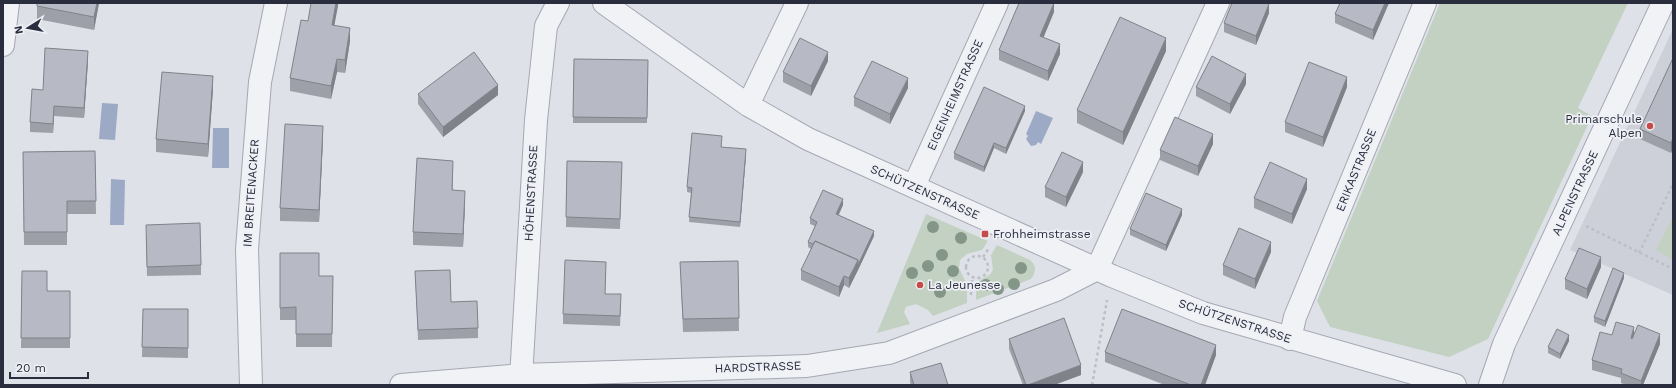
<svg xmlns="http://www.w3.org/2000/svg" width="1676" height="388" viewBox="0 0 1676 388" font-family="'Work Sans',sans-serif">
<rect width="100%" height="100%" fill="#dfe1e8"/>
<path fill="#cdd0d9" d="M1673,29V295L1570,250Z"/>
<path fill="#c2d1c1" d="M1440,3H1628L1578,108L1592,116L1488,339L1449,357L1330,327L1317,301Z
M926,214L988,241L982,250L967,254L960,260L959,268L967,285V303L933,316L928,310L916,304L906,307L904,312L910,324L877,333Z
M1673,216V260L1656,250Z
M997,245L1030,260C1037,266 1036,272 1031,279L976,300C976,295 976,287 978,283C982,276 989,279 993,270L991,255Z"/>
<path fill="#9caac6" d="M102,103L118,104L115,140L99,139Z
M1036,111L1053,118L1041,144L1038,142L1036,145L1031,146L1026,139L1028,136L1026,134Z
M213,128H229V168H212Z
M111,179L125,180L124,225H110Z"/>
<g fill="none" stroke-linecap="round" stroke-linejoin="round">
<g stroke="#a5a7b2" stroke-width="24">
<path id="minor" d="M604,3L748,105L808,139L1112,276L1203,313L1455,385
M3,45L8,3
M748,105L797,3
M914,186L997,3
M1097,269L1218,3
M1290,339L1295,317L1425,3
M251,385L247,249L260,82L276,3
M401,385L521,375L807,366L889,353L1056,290L1097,269
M517,385L521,375L522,361L536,120L546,26L558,3
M1490,385L1504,344L1663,3"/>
</g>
<path stroke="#bdbfc6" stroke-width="2.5" stroke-dasharray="3 3" stroke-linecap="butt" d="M1586,226L1673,269
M1639,253L1673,184
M966 267a11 11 0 1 1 22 0a11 11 0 1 1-22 0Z
M983,257L989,248
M971,295L972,278
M1092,385L1107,300"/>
<use href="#minor" stroke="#f1f2f6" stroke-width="22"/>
</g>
<g fill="#839687">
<circle cx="933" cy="227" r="6"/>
<circle cx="961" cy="238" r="6"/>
<circle cx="942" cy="255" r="6"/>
<circle cx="928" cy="266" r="6"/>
<circle cx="1021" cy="268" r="6"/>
<circle cx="953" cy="271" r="6"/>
<circle cx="912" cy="273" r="6"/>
<circle cx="1014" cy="284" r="6"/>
<circle cx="986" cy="285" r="6"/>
<circle cx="998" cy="289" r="6"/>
<circle cx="940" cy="292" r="6"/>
</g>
<path fill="#9da0a9" d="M37,3H99L94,30L37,19Z
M338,3L334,25L350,41L345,73L337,72L331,99L290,91V78L308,21Z
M1054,3V12L1043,37L1060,54L1048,81L999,60V50Z
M1389,3L1373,40L1335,23V14Z
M1269,13L1256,45L1224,32V23Z
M1166,51L1123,145L1077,123V110Z
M1673,58V148L1671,153L1640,139V129Z
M574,59L648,60L647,123H573Z
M88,61L84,118L54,116L53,133L30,132V122L43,90Z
M828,61L811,96L783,82V72Z
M1246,84L1230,114L1196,96V87Z
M1347,87L1323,147L1285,132V122Z
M908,88L890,124L854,106V97Z
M213,89L208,157L156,152V139Z
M418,94L498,95L443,137L418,104Z
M1025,111L1006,154L994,148L984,172L954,159V153Z
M323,139L319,222L280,221V208Z
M722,141L721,147L746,155L740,227L689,222L691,193L687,192V187Z
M1213,144L1198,176L1160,160V150Z
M95,151L96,214H67V245H24L23,152Z
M567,161L622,162L620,229L566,227Z
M1083,172L1066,207L1045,197V187Z
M453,174L452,190L465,204L463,247L413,245V232Z
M1307,189L1292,224L1254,208V198Z
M843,205L839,215L874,236L858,270L849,288L844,285L839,297L801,280V270L811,249L808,247V242L815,226L810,224V218Z
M1182,215L1166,251L1130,235V229Z
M146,234L201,265V275L147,276Z
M1271,252L1255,289L1223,275V265Z
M280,253L319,276H333L332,347H296V320H280Z
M738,261L739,331L683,332L680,262Z
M1601,267L1587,299L1565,289V279Z
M22,271L47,291H70V348H21Z
M415,271L451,302L478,328V338L418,340Z
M606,272L605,294L621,304L620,326L563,324V314Z
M1624,278L1605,327L1594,322V317Z
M143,309H188V358L142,357Z
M1612,335H1634L1660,344L1643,385H1626L1621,383V378L1592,370V360Z
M1009,339L1081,375L1054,385H1023L1009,349Z
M1569,341L1560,359L1548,353V347Z
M1105,352L1216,355L1205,385H1165L1105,362Z
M910,372L948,385H911L910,382Z"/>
<path fill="#808289" d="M97,3H99L94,30V17Z
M336,3H338V6L332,38V25Z
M1054,3V12L1040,46V36Z
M1385,3H1389L1373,40V30Z
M1269,4V13L1256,45V36Z
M350,28V41L345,73V60Z
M1166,38V51L1123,145V132Z
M1060,44V54L1048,81V71Z
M88,51V61L84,118V108Z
M828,52V61L811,96V86Z
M337,59V72L331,99V86Z
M1246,74V84L1230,114V104Z
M213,76V89L208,157V144Z
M1347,77V87L1323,147V137Z
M908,78V88L890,124V114Z
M498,85V95L443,137V127Z
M54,106V116L53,133V124Z
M1025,106V111L1006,154V148Z
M323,126V139L319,222V210Z
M1213,134V144L1198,176V166Z
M1673,138V148L1671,153V143Z
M994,143V148L984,172V167Z
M746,149V155L740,227V222Z
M453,161V174L452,203V190Z
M1083,162V172L1066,207V197Z
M1307,179V189L1292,224V214Z
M465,191V204L463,247V234Z
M843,199V205L836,219V214Z
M1182,209V215L1166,251V245Z
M874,231V236L858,270L849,288V278Z
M1271,242V252L1255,289V279Z
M1601,257V267L1587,299V289Z
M1624,273V278L1605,327V321Z
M844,276V285L839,297V287Z
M1634,327V336L1631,348V338Z
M1660,334V344L1643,385H1641V381Z
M1569,335V341L1560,359V354Z
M1216,345V355L1205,385H1201Z
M1081,365V375L1054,385H1028Z"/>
<path fill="#b7bac4" stroke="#808289" d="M37,3H97L94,17L37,6Z
M311,3H336L332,25L350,28L345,60L337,59L331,86L290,78L301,20L308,21Z
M1019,3H1054L1040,36L1060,44L1048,71L999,50Z
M1232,3H1268L1269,4L1256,36L1224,23Z
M1340,3H1385L1373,30L1335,14Z
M1120,17L1166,38L1123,132L1077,110Z
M800,38L828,52L811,86L783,72Z
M45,48L88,51L84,108L54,106L53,124L30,122L32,89L43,90Z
M474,52L498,85L443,127L418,94Z
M1212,56L1246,74L1230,104L1196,87Z
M1673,58V138L1671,143L1640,129Z
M574,59L648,60L647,118L573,117Z
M872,61L908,78L890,114L854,97Z
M1309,62L1347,77L1323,137L1285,122Z
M162,72L213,76L208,144L156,139Z
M984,87L1025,106L1006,148L994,143L984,167L954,153Z
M1175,117L1213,134L1198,166L1160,150Z
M285,124L323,126L319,210L280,208Z
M692,133L722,136L721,147L746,149L740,222L689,217L692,188L687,187Z
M95,151L96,201H67V232H24L23,152Z
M1062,152L1083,162L1066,197L1045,187Z
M417,158L453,161L452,190L465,191L463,234L413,232Z
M567,161L622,162L620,219L566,217Z
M1270,162L1307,179L1292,214L1254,198Z
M823,190L843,199L836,214L874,231L858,265V260L815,241L813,244L808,242L817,222L810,218Z
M1146,193L1182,209L1166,245L1130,229Z
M200,223L201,265L147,267L146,225Z
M1239,228L1271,242L1255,279L1223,265Z
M815,241L858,260L849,278L844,276L839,287L801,270Z
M1579,248L1601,257L1587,289L1565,279Z
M280,253H319V276H333L332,334H296V307L280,308Z
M565,260L606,262L605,294H621L620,316L563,314Z
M738,261L739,318L683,319L680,262Z
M1613,268L1624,273L1605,321L1594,317Z
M450,270L451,302L477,301L478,328L418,330L415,271Z
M22,271H47V291H70V338H21Z
M143,309H188V348L142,347Z
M1122,309L1216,345L1201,385H1191L1105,352Z
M1064,318L1081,365L1028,385H1026L1009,339Z
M1616,322L1634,327L1631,338L1632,339L1638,325L1660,334L1641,381L1621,373L1622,369L1592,360L1600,332L1612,335Z
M1557,329L1569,335L1560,354L1548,347Z
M941,363L948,385H914L910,372Z"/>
<g fill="#c74a4a" stroke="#eef0f5" stroke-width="1.5">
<circle cx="1650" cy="126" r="4"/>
<rect x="981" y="230" width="8" height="8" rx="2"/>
<circle cx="920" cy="285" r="4"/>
</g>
<g text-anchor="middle" stroke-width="3.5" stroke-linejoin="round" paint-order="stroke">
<g font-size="12" fill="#292d3e" stroke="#eef0f5">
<text transform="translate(955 95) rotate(-66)" y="4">EIGENHEIMSTRASSE</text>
<text transform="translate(1356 170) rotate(-68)" y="4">ERIKASTRASSE</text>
<text transform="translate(925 192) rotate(24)" y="4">SCHÜTZENSTRASSE</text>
<text transform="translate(251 193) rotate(-86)" y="4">IM BREITENACKER</text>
<text transform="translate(531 193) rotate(-87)" y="4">HÖHENSTRASSE</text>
<text transform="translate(1575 193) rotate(-65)" y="4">ALPENSTRASSE</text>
<text transform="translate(1235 321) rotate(18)" y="4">SCHÜTZENSTRASSE</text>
<text transform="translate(758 367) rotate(-2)" y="4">HARDSTRASSE</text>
</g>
<g font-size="12" fill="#292d3e" stroke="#eef0f5" text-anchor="start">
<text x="1642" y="123" text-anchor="end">Primarschule<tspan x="1642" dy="14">Alpen</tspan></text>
<text x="993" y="238">Frohheimstrasse</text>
<text x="928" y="289">La Jeunesse</text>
</g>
</g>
<rect width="1676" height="388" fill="none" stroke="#292d3e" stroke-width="8"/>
<g transform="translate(28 28) rotate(259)" stroke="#eef0f5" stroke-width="3" paint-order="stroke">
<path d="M0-3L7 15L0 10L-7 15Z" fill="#292d3e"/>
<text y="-6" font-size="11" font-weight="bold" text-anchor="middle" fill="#292d3e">N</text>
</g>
<path d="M10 372v6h78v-6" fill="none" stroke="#292d3e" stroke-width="2"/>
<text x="16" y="372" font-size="12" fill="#292d3e" stroke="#eef0f5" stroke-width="3" paint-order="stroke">20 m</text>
</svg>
